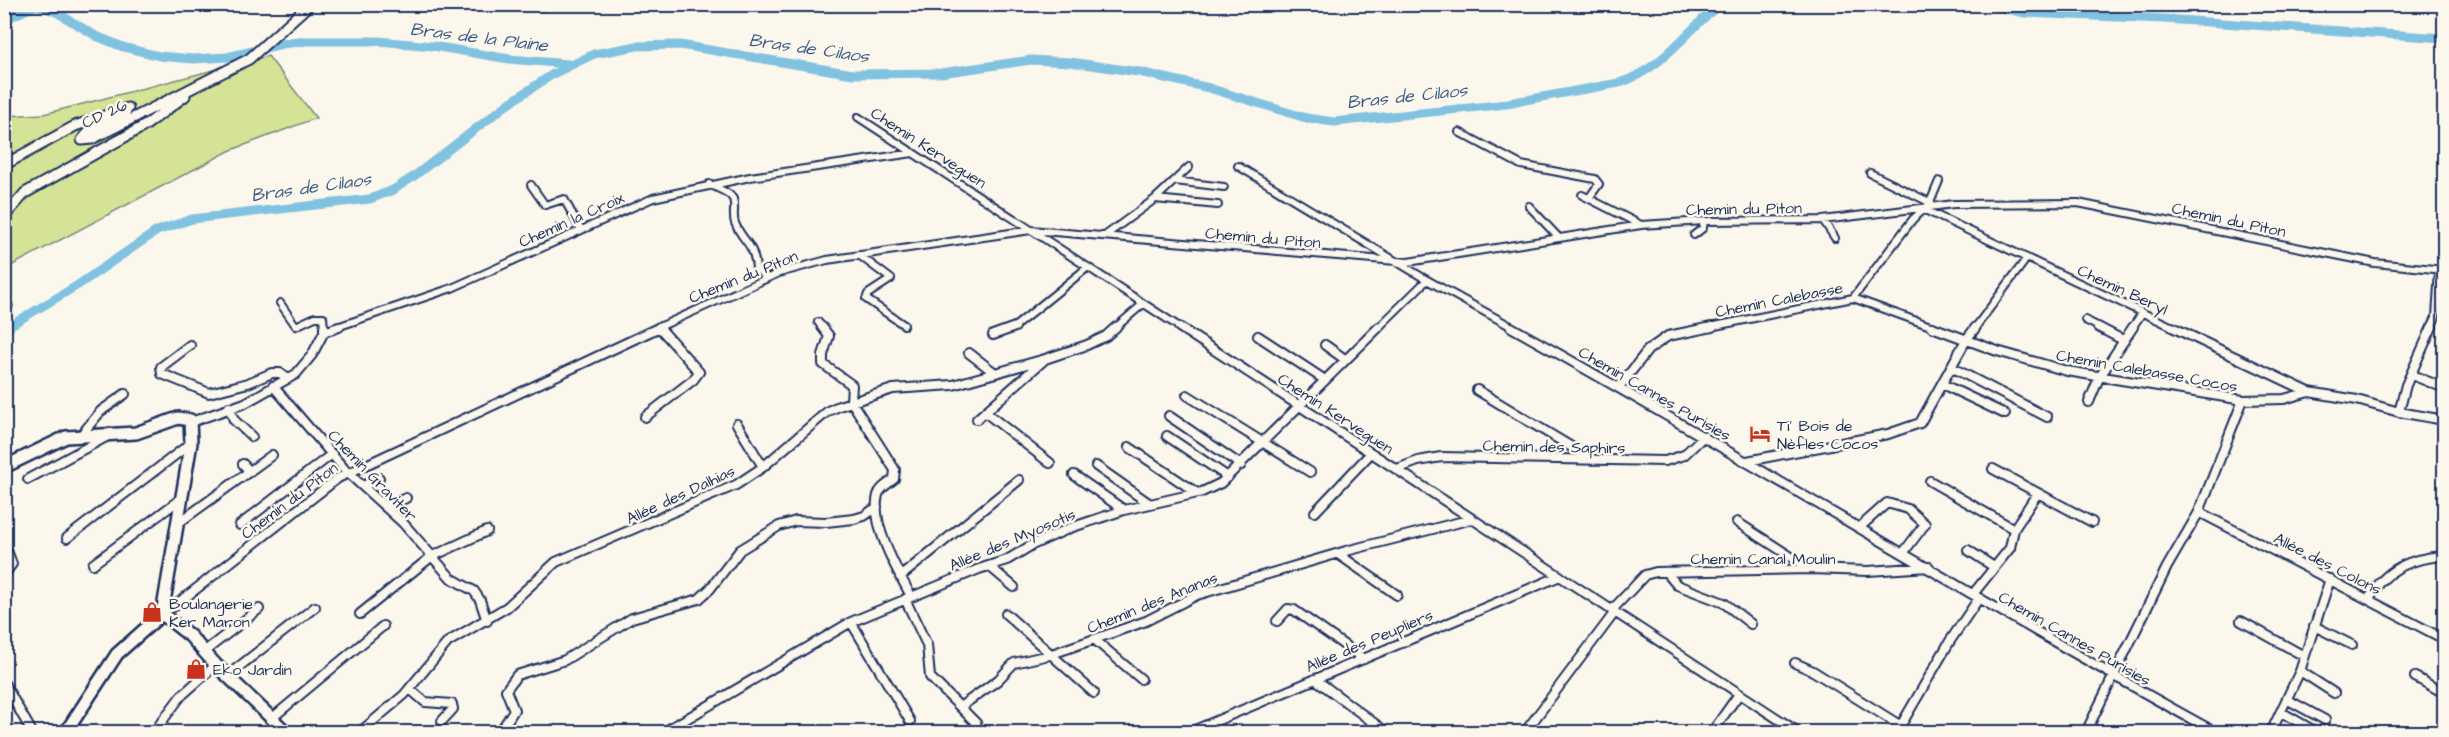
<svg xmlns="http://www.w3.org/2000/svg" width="2449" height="737" viewBox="0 0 2449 737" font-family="'Architects Daughter',sans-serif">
<rect width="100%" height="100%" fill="#fbf7ec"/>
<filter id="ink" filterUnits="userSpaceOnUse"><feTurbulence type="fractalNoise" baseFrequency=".0167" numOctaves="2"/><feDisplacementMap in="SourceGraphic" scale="12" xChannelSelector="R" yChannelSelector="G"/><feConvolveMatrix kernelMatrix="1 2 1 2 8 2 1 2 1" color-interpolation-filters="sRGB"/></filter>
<g filter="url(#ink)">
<path fill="#d5e396" stroke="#78897a" stroke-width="1.5" d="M345,5L537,4L547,11L340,9Z
M268,56L316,118L229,151L5,269V116L44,114Z"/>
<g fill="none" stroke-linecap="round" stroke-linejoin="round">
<path stroke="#81c2e1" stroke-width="5" d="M56,12L97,4"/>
<path stroke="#81c2e1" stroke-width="9" d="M1983,4L2025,13L2164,19L2444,38
M4,8L31,5
M4,20L37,5L56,12L96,36L123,47L159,56L193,59L227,57L282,44L307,41H378L433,46L509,59L568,64
M6,328L78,285L157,231L192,219L370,199L393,190L413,177L508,104L553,74L594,54L637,46L680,45L853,74L941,73L1031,60L1070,62L1139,72L1209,88L1306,118L1334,122L1498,105L1619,83C1662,70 1686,31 1720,4"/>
<path stroke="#81c2e1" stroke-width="11" d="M4,330L9,327"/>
<g stroke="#1b2f5e" stroke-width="10">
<path id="street-far1" d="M858,117L1181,328
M1459,132L1521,165L1595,179L1599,184L1589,198
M1238,166L1427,280L1514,328
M1870,173L1931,203
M1175,181L1224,187
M709,184C716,188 730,192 733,199C736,206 732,215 735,223C743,243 754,242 756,269L767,278
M531,185L545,205L564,199L581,230
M1582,195L1641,225
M1155,199L1218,205
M1529,206L1559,238
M1925,210L2175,328
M1823,220L1835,238
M1106,235L1155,199L1189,167
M1694,235L1703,228L1704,221
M859,255L891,279L868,294L866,299L904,325
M1853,298L1936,328
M280,303L296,326L315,317H323L324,328
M2085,320L2101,328
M818,322L823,328
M334,328L452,288L653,198L750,177L913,153
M657,328L779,273L827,260L1031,230L1408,262L1641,225L1704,221L1823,220L1954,204L2078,203L2375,263L2444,270
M1013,328L1088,267
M1115,328L1143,304
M1378,328L1427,280
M1705,328L1853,298L1913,219L1929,205L1939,181
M1975,328L2027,258
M2132,328L2142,313
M2431,328L2436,317L2439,269"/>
</g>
<g stroke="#1b2f5e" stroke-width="12">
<path id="street" d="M324,327V332
M822,327L829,336L823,355V364L852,385L851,401L895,470L894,479C888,484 880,488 878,495C870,524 898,572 911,596
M1179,327L1798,732
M1511,327C1748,459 1978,602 2215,732
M1932,327L1997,351L2067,371L2243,400L2284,399L2309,392L2357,400L2399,412L2444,420
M2098,327L2123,340
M2172,327L2309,392
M993,335L1015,327
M1258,336L1325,380
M190,345L161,367L162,374L209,393L248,383L272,373H280L288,379
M1325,345L1346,360
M969,353L995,373
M1951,367L2047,417
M2412,375L2444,388
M1942,384L2005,414
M273,386L347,472L403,523L451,578L474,591L480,600L487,621
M1619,387L1648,350L1668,336L1712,327
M1477,390L1593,460
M1187,395L1310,472
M2089,402L2099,378L2133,327
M229,407L234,420L252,437
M985,412L1050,463
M2399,412L2406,385L2432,327
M1169,416L1241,465
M645,417L693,380L699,372L659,327
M977,419L1043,361
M191,422L245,403L296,374L312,355L324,332L339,327
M737,424L763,467
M82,434L101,411L125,394
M1167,436L1228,477
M1129,447L1197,493
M1747,461L1888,434L1920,423L1966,340L1976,327
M243,464L250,472
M1096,466L1150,504
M1397,469L1418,461L1441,457L1665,461L1684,455L1704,436
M1993,469L2092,522
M1074,475L1124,510
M28,479L108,436
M1930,481L2014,529
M363,486L379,478
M386,507L406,498
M1315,512L1371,453
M2199,512L2444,639
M1737,522L1810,569
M177,524L272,455
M240,525L332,454
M1860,527L1887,503L1908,509L1925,524L1904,552
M67,538L191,443
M1968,550L1994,567
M1338,554L1397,595
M93,564L182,498
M989,566L1014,587
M1666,572L1677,585L1724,603L1751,624
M4,575L12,564L8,553
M900,577L1019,480
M1973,594L2010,548L2014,529L2037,494
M905,599L927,645L930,677L976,723L979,732
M2369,599C2385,569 2410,558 2444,556
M1612,610L1645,575L1656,572L1810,569L1868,571L1929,567
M164,611L173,607L338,478L660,327
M360,614L431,557L487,531
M1006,614L1094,693
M1277,621L1288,609L1294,610L1364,659
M2241,621L2304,656
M851,622L910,721
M2314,626L2352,645
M1095,640L1141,679
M205,651L259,609
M1795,663L1813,671L1901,726
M2300,671L2334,693
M227,676L315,607
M2415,677L2444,693
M1315,679L1386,732
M4,683L32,732
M410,689L425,702L452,704L453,709L442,721
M2288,700L2325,720
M960,707L998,680L1014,663L1049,655L1146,621L1197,595L1346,551L1472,519
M2281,712L2316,732
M271,719L383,626
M154,732L181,696L216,665
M360,732L404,695L448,642L507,607L556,562L736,485L763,467L828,411L839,406L893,389L953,385L1045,359L1087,345L1106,336L1116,327
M500,732L514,710L506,690L517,675L565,660L632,618L699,599L710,589L740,550L779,526L796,521L826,522L854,519L864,516L877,507
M664,732L851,622L979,569L1007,560L1032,545L1070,528L1124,510L1202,492L1221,483L1379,327
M1190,732L1560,576
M1525,732L1615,612
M1712,732L1739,694
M1897,732L1950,641L1979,598
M2086,732L2167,567L2199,512L2243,400
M2271,732L2300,671L2330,579"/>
</g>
<g stroke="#1b2f5e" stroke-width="13">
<path id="secondary-far1" d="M4,165L75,126L128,108L125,113L89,132L82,140L92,139L249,59L310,4
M4,217L25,193L146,125L185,96
M4,301L7,306L4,312"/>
</g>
<g stroke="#1b2f5e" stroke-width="16">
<path id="secondary" d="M4,467L66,437L136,433L178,418L190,420L191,443L162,614
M162,614L190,636L216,665L286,732
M66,732L117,654L162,614"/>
</g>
<use href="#street-far1" stroke="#fbf7ec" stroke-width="6"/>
<use href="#street" stroke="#fbf7ec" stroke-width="8"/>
<use href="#secondary-far1" stroke="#fbf7ec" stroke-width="9"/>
<use href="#secondary" stroke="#fbf7ec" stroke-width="11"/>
</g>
</g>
<defs>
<g id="hotel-bare" transform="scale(1.62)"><path d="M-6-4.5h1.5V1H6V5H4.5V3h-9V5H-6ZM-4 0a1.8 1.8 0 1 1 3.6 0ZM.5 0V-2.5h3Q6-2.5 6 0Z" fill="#c8321e" stroke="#fbf7ec" stroke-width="2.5" paint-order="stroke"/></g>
<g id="shop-bare" transform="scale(1.62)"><path d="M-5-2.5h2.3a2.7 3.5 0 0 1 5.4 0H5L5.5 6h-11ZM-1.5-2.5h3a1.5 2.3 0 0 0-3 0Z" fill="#c8321e" stroke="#fbf7ec" stroke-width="2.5" paint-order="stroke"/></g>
</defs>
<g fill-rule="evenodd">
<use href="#hotel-bare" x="1760" y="434"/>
<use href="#shop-bare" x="152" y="612"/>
<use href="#shop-bare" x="196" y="669"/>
</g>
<g text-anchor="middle" stroke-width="5" stroke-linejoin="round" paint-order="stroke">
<g font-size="16" fill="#1b2f5e" stroke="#fbf7ec">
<text transform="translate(104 113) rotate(-25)" y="6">CD 26</text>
<text transform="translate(929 147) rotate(33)" y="6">Chemin Kerveguen</text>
<text transform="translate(1744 208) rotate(-1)" y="6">Chemin du Piton</text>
<text transform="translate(571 219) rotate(-24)" y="6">Chemin la Croix</text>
<text transform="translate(2229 219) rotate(12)" y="6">Chemin du Piton</text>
<text transform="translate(1263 237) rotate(5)" y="6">Chemin du Piton</text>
<text transform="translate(743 276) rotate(-22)" y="6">Chemin du Piton</text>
<text transform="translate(2123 289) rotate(25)" y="6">Chemin Beryl</text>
<text transform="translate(1779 299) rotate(-11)" y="6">Chemin Calebasse</text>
<text transform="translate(2147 370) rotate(10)" y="6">Chemin Calebasse Cocos</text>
<text transform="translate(1655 393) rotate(30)" y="6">Chemin Cannes Purisies</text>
<text transform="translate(1336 413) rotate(33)" y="6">Chemin Kerveguen</text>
<text transform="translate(1554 446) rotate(1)" y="6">Chemin des Saphirs</text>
<text transform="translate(373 475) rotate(46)" y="6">Chemin Graviter</text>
<text transform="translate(680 494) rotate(-25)" y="6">Allée des Dalhias</text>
<text transform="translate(289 500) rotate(-37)" y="6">Chemin du Piton</text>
<text transform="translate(1012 539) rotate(-23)" y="6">Allée des Myosotis</text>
<text x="1763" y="564">Chemin Canal Moulin</text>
<text transform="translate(2328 563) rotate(27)" y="6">Allée des Colons</text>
<text transform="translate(1152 602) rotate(-22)" y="6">Chemin des Ananas</text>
<text transform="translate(2075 638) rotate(30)" y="6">Chemin Cannes Purisies</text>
<text transform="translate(1369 640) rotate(-23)" y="6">Allée des Peupliers</text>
</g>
<g font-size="16" fill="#1b2f5e" stroke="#fbf7ec" text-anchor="start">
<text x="1777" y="431">Ti' Bois de<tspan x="1777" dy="18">Nèfles Cocos</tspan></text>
<text x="169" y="609">Boulangerie<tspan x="169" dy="18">Ker Maron</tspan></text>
<text x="213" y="675">Eko Jardin</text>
</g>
<g font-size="18" font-style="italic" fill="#3a5b85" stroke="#fbf7ec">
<text transform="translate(479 37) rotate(7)" y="6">Bras de la Plaine</text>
<text transform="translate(809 48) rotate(8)" y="6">Bras de Cilaos</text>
<text transform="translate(1407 96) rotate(-6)" y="6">Bras de Cilaos</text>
<text transform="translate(311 187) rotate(-8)" y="6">Bras de Cilaos</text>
</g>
</g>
<rect width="2449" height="737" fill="none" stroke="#fbf7ec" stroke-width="24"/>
<rect x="12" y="12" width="2425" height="713" fill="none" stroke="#1b2f5e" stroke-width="2" filter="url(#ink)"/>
</svg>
